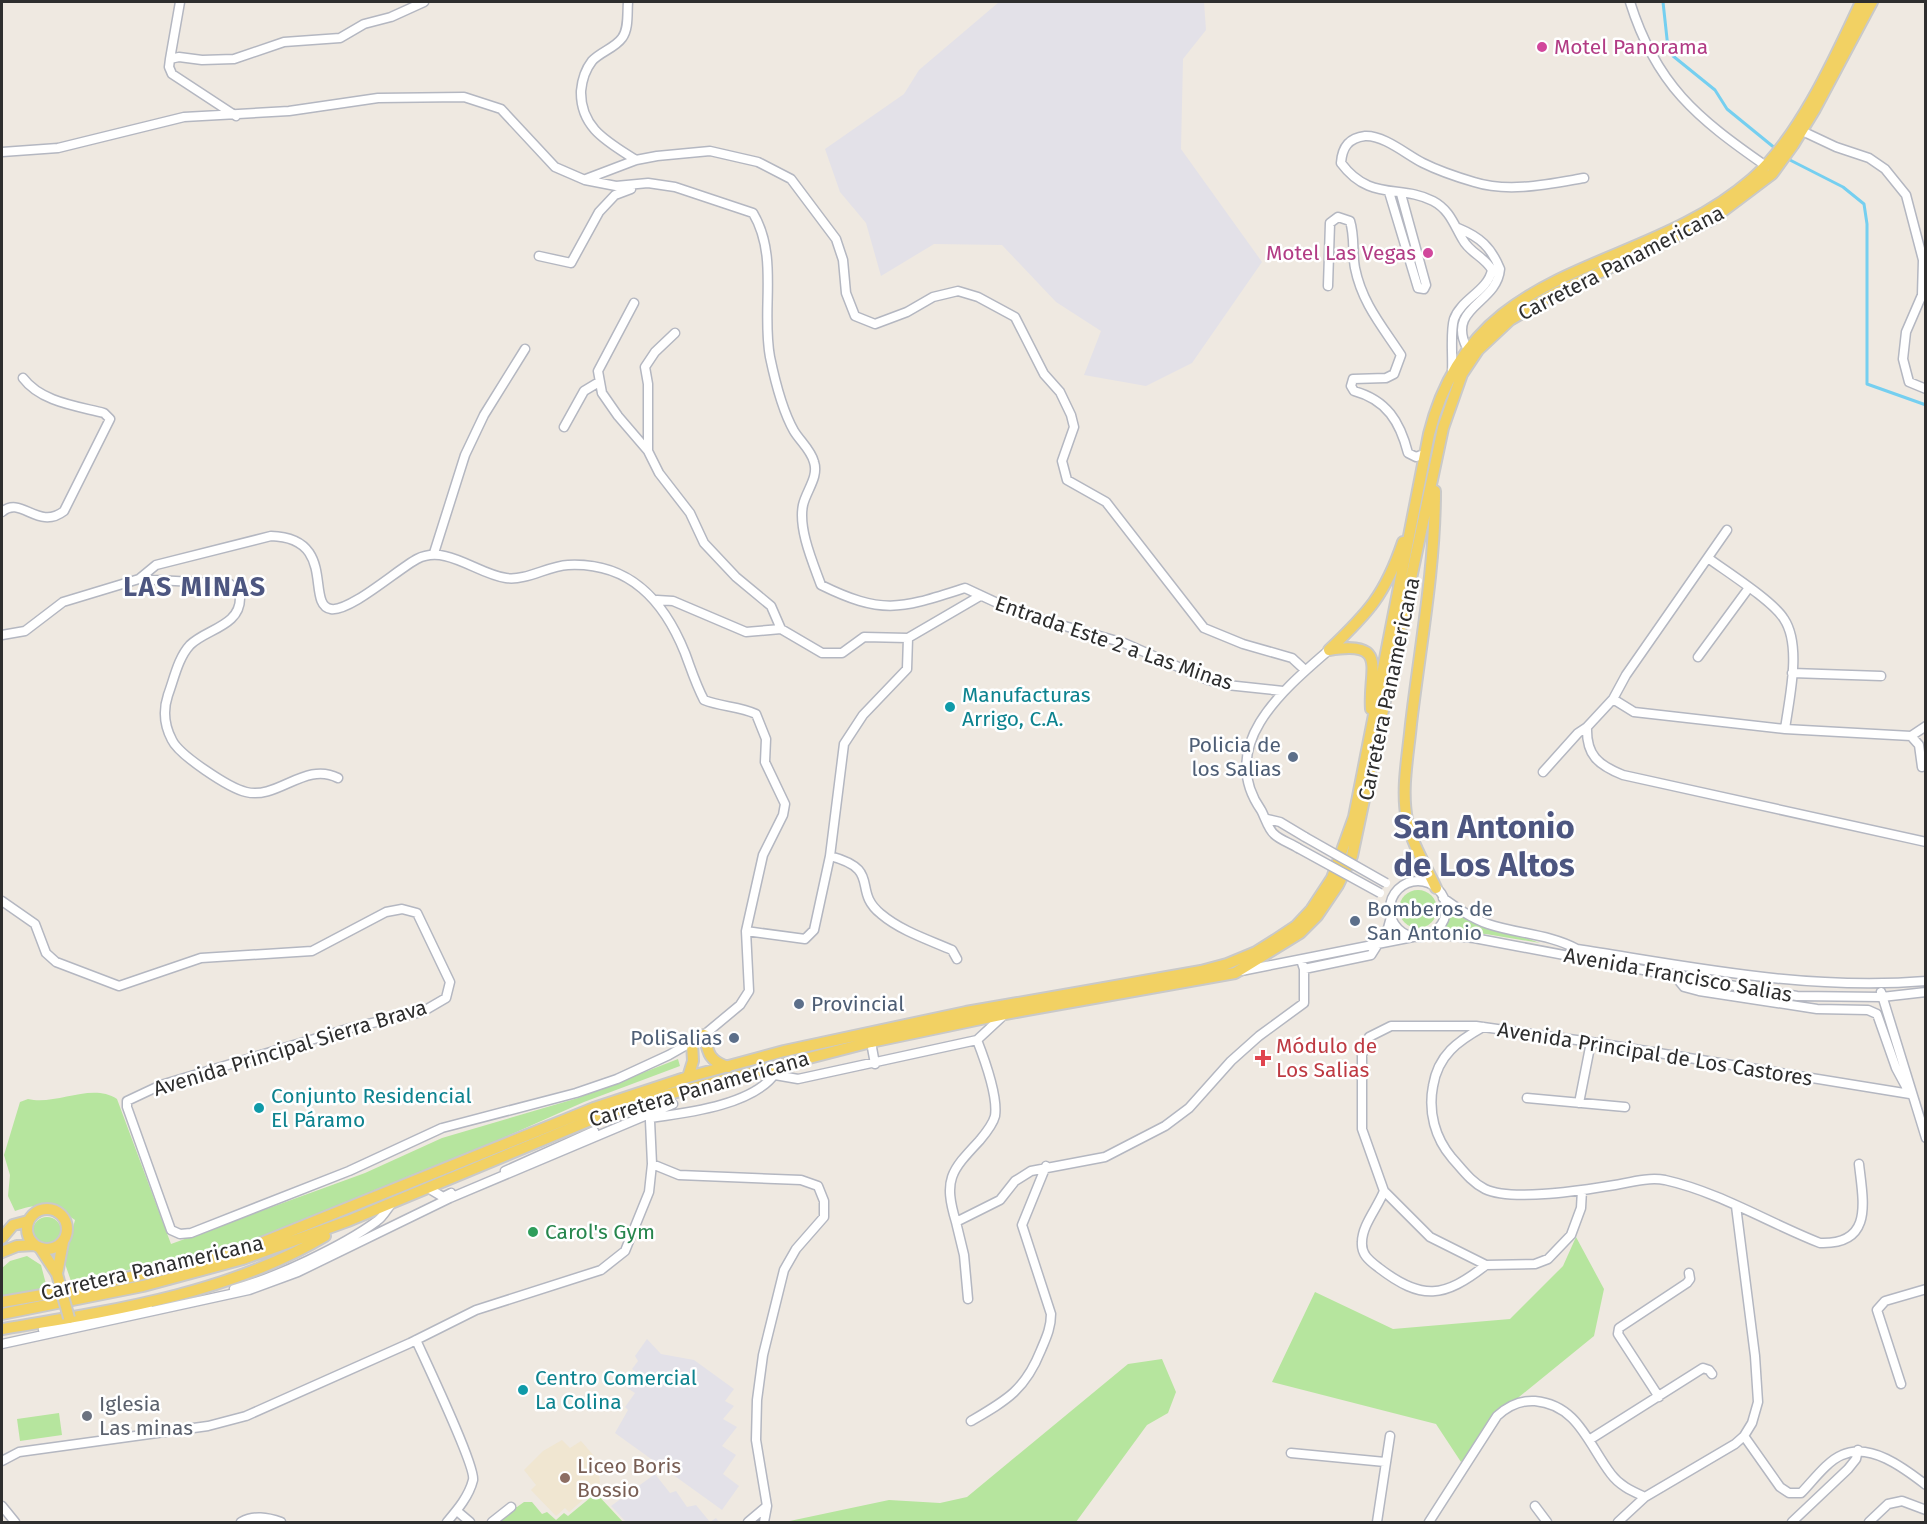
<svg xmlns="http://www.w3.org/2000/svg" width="1927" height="1524" viewBox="0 0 1927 1524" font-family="'Fira Sans',sans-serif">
<rect width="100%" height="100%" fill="#efe9e1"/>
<path fill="#e3e1e8" d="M999,2H1204L1206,30L1183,59L1181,149L1262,262L1192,363L1146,386L1084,375L1101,331L1056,302L1002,245L934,244L881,276L866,223L840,192L825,149L904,94L919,70Z
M647,1339L661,1354L694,1360L734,1389L725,1401L734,1406L723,1419L737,1427L722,1446L736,1455L723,1474L739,1486L722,1510L615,1433L628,1410L625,1407L635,1393L627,1388L638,1374L632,1369L638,1361L635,1356Z
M655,1474L670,1493L676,1491L687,1507L696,1505L710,1522L716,1518L719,1522H626L611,1506Z"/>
<path fill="#f0e6d1" d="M562,1440L570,1448L581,1441L594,1456L589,1460L599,1472L600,1485L569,1512L565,1508L556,1516L531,1490L536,1485L524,1470L543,1451Z"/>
<path fill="#b6e59e" d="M1399 909a19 19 0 1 1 38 0a19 19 0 1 1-38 0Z
M1450,909L1466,917L1540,943L1486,934L1441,932L1450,917Z
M678,1059L680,1066L584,1102L420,1175L297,1225L229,1250L71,1281L64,1261L75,1220C53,1204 41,1202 15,1211L8,1196L10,1175L4,1155L20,1102L28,1099C56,1106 91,1082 117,1099L171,1244L365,1173L442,1138L578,1098Z
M33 1231a14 14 0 1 1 28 0a14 14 0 1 1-28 0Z
M1576,1237L1604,1289L1594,1336L1519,1397L1461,1462L1436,1424L1272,1382L1315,1292L1393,1329L1510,1319L1563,1266Z
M27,1256L41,1265L47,1288L2,1296V1268L10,1261Z
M1162,1359L1176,1392L1168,1413L1147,1425L1076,1522H785L889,1500L940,1503L967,1497L1128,1364Z
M59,1413L62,1435L20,1441L17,1419Z
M596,1493L623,1522H492L511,1507H517L524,1502H532L542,1514L547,1512L556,1520L564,1513L568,1516Z"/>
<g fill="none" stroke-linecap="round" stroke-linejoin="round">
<path stroke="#75cff0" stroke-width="3" d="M1663,2L1668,48L1673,56L1715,90L1727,109L1776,149
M1786,158L1843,187L1864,204L1867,224V384L1926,405"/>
<g stroke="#b4b7c1" stroke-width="11">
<path id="minor" d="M628,2C627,13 629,29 622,38C615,48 600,52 592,61C585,70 582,80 581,91C580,128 608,142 636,160
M1630,2C1656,85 1697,118 1766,166
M170,59L180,2
M236,116L172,74L169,67L170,59L179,57L202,60L234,59L284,42L340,38L364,24L391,17L424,2
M1802,131L1836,147L1869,158L1885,169L1906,195L1923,260L1922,295L1906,332L1903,359L1909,382L1926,389
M2,152L58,148L184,117L289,111L378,98L464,97L501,109L555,167L585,180L616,186L648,183L675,187L753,213C779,257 761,309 770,357C775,381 782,410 794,431C800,441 811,450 814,462C819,477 806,491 803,505C798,529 813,563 821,585C884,616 902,608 965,588L1019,613L1124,643L1208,680L1227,685L1283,691
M586,179L636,160L657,156L710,151L758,162L791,179L836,239L843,260L846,293L855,316L875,324L907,312L933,297L958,291L978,297L1015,317L1044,374L1060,392L1071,415L1074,427L1062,461L1067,480L1106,502L1204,628L1243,644L1292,658L1305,670
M1389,192L1418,288L1424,289L1426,285L1401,194
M1458,228C1480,237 1491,247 1500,269C1497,304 1446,307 1467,348
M539,256L571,263L599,212L615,195L631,189
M1328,286L1330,223L1338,217L1350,221C1355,237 1352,252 1355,268C1362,303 1382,326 1401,355L1394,374L1386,378L1353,379L1351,386L1354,391C1387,400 1400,422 1408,453L1416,457L1424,454
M634,303L598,371L602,393L618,416L648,451L659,473L690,513L704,543L736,577L771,606L781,629L822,653H842L864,637L908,638
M1452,372C1453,357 1450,332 1454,319C1461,299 1488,291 1492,270C1485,257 1470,253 1463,240C1454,225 1450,210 1433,201C1400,184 1370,202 1341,163C1342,148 1348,138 1365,136C1384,135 1407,155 1423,163C1439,171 1457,177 1474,182C1509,193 1549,184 1584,178
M564,427L584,391L599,382
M648,450V384L645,367L655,352L675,333
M2,512C21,495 38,531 64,511L110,419L104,413C77,406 41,402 23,378
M1727,530L1626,675L1613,699L1587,727C1586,755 1598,765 1623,775L1926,842
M434,553L465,455L484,415L525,349
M1708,558C1727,572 1773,601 1784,619C1802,646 1789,699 1785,729
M657,600L673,601L746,632L781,629
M2,635L25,631L63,602L139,579L230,584L240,597C241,626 206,629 190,645C178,658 174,679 168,695C163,710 164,725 172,740C179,755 229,788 246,792C278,800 305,761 338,778
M1698,657L1748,589
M1792,673L1881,676
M1613,699L1634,712L1785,729L1911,736L1926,726
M1911,736L1919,745L1922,767
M1543,772L1578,733L1587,727
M1267,819L1280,822L1305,837
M1298,848C1290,843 1280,840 1274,834C1268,829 1265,817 1261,810C1216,745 1284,689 1329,650
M830,856C883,870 851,890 881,914C901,931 929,940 952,950L957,959
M1390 909a28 28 0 1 1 56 0a28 28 0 1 1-56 0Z
M1443,898C1457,908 1471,918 1488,924C1518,934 1549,934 1577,949C1693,967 1808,991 1926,981
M2,901L35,924L46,953L56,962L119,986L201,958L312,951L386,912L402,909L417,913L450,982L446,998L422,1012L354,1027L161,1085L127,1101V1107L171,1230L180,1234L191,1233L349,1171L442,1128L576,1093L617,1079L669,1055L704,1035L740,1005L749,991L746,931L763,855L783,815L785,804L765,762L766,739L756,714C739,706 721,707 704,700C696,685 691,669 685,653C664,601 630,562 568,565C548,566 526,581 506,578C477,574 446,544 417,559C398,569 350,612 331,609C305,605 338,538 271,536L156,565L139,579
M746,931L805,939L814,930L830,856L844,744L863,715L907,669L908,638L980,596
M1431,934L1474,938L1675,976L1797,996L1882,997L1926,992
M1304,969L1371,955L1388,928L1391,917
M1241,971L1413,937
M1675,976L1684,987L1699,991L1817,1009L1868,1010L1877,1014L1896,1068L1910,1094
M1881,992L1926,1138
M1005,1014L977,1040C984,1058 998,1097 995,1116C993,1124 985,1134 980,1140C951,1171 943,1179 956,1222L1000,1200L1015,1181L1031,1171L1105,1157L1165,1126L1189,1108L1231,1061L1259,1036L1304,1003V969L1301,960
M1483,1027C1458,1041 1438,1055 1433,1086C1428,1112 1435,1138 1452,1158C1462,1169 1471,1182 1485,1189C1512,1202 1585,1190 1615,1185C1631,1182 1649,1177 1665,1180C1719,1192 1769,1223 1820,1243C1874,1245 1863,1201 1859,1164
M871,1042L875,1064
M775,1075L798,1079L977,1040
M1527,1098L1625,1107
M649,1099L652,1164L679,1175L801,1180L818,1186L824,1201V1217L796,1249L784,1270L763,1355L757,1400L756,1440L767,1506L748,1522
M1579,1103L1591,1042
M650,1118C686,1113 755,1105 776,1072
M505,1171L594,1131
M428,1188L443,1197L451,1193
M1582,1190L1581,1208L1571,1235L1548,1259L1535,1264L1486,1265L1430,1237L1384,1191L1362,1129V1055L1369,1037L1391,1026H1476L1591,1042L1910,1094
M1384,1191C1378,1207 1362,1225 1362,1242C1361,1255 1370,1261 1379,1268C1422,1301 1444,1298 1486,1265
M956,1222L964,1255L968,1299
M234,1289C275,1278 343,1246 377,1221C383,1217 387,1209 392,1203
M43,1330L148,1308
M416,1340C425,1360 476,1467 473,1480C469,1496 458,1509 447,1522
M2,1344L249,1290L298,1272L450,1198L673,1104
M1901,1384L1877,1310L1885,1301L1926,1289
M1659,1397L1618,1334L1619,1328L1687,1283L1690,1279L1689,1273
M971,1421C1007,1400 1025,1390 1041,1350C1046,1338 1051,1328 1051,1314L1022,1225L1046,1166
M1744,1436L1780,1487L1789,1493H1801C1812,1482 1827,1461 1842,1455C1870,1442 1904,1468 1926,1485
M1589,1440L1703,1368L1709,1370L1712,1374
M1291,1453L1385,1462
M2,1461L19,1452L208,1426L246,1416L410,1343L476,1310L601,1270L625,1251L649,1192L652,1164
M2,1506L15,1522
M1535,1506L1547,1522
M457,1511L470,1522
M241,1522C254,1515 267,1517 281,1522
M492,1522L511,1507
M764,1522L767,1506
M1377,1522L1390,1436
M1429,1522L1497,1416C1508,1406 1520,1400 1535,1401C1578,1405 1588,1444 1611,1474C1620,1486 1632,1491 1645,1497
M1618,1522L1645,1497L1735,1444L1744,1436L1752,1423L1758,1402L1755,1356L1736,1206
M1792,1522L1848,1469L1856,1459L1858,1450
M1869,1522L1888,1504L1902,1501L1926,1510"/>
</g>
<g stroke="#c9c9c9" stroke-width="14">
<path id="major" d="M1435,491C1435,569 1420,647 1411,724C1408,756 1401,789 1407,820C1412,845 1426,866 1436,888
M1329,650C1368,613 1385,595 1403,542
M1329,650C1390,640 1368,670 1371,709
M704,1035C708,1053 709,1061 728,1067
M688,1077L693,1061L692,1042
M27 1229a20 20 0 1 1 40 0a20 20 0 1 1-40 0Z
M2,1238L13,1225L28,1221
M40,1248L57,1274
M2,1252L17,1246L34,1245
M57,1274L63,1242
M2,1302L88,1287L244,1250L594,1108L688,1077L784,1051L966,1012L1201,971L1227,964L1256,952L1275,940L1296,926L1311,910L1332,878L1354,817L1429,434C1473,256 1638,278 1752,179C1799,138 1835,58 1861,2
M2,1314L143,1286L243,1259L348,1221L598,1117L669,1094L871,1042L1005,1014L1235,973L1300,933L1317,916L1338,885L1352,856L1443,428L1462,374L1478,350L1510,320L1554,294L1711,220L1772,174L1793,145L1815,109L1872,2
M2,1329C111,1311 228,1294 325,1236"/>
</g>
<use href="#minor" stroke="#fff" stroke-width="8"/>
<use href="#major" stroke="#f2d163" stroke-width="10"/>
<g stroke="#b4b7c1" stroke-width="11" stroke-linecap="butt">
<path id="minor-bridge" d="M1305,837L1386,883
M1298,848L1380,893"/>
</g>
<g stroke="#c9c9c9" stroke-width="14" stroke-linecap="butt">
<path id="major-bridge" d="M57,1274L69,1318"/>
</g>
<use href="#minor-bridge" stroke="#fff" stroke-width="8"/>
<use href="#major-bridge" stroke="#f2d163" stroke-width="10"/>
</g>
<g fill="#d1479c" stroke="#fff" stroke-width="2">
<circle cx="1542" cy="47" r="6"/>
<circle cx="1428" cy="253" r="6"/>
</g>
<g fill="#0f9aa8" stroke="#fff" stroke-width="2">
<circle cx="950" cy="707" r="6"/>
<circle cx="259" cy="1108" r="6"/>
<circle cx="523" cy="1390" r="6"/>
</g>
<g fill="#5c6f8a" stroke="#fff" stroke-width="2">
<circle cx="1293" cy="757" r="6"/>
<circle cx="1355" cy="921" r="6"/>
<circle cx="799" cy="1004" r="6"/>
<circle cx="734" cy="1038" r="6"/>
</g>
<path fill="#e0444e" stroke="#fff" stroke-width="2" d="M1260 1049h6v6h6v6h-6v6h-6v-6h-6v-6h6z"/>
<circle fill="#2e9e5b" stroke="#fff" stroke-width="2" cx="533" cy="1232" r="6"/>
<circle fill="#6b7280" stroke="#fff" stroke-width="2" cx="87" cy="1416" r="6"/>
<circle fill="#8d6e63" stroke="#fff" stroke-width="2" cx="565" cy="1478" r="6"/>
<g text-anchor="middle" stroke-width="5" stroke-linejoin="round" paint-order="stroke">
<g font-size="21" fill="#b23c85" stroke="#fff" text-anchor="start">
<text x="1554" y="54">Motel Panorama</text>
<text x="1416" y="260" text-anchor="end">Motel Las Vegas</text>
</g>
<g font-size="21" fill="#2e2e2e" stroke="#fff">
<text transform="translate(1621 263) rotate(-27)" y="7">Carretera Panamericana</text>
<text transform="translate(1114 643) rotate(19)" y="7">Entrada Este 2 a Las Minas</text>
<text transform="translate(1389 689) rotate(-78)" y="7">Carretera Panamericana</text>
<text transform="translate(1678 975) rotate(10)" y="7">Avenida Francisco Salias</text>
<text transform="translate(290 1048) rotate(-17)" y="7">Avenida Principal Sierra Brava</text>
<text transform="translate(1655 1054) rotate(9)" y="7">Avenida Principal de Los Castores</text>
<text transform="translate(699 1089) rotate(-16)" y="7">Carretera Panamericana</text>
<text transform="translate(152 1268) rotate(-13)" y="7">Carretera Panamericana</text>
</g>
<g font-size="21" fill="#0d838f" stroke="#fff" text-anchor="start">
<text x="962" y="702">Manufacturas<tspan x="962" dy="24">Arrigo, C.A.</tspan></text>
<text x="271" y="1103">Conjunto Residencial<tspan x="271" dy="24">El Páramo</tspan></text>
<text x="535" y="1385">Centro Comercial<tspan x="535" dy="24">La Colina</tspan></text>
</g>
<g font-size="21" fill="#4e5e75" stroke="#fff" text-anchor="end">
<text x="1281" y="752">Policia de<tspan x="1281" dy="24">los Salias</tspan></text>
<text x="1367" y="916" text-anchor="start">Bomberos de<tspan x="1367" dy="24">San Antonio</tspan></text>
<text x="811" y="1011" text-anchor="start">Provincial</text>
<text x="722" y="1045">PoliSalias</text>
</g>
<g font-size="21" fill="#be3a42" stroke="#fff" text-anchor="start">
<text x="1276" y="1053">Módulo de<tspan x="1276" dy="24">Los Salias</tspan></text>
</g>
<g font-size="21" fill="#27864d" stroke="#fff" text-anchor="start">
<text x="545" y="1239">Carol's Gym</text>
</g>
<g font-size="21" fill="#5b616d" stroke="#fff" text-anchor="start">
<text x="99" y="1411">Iglesia<tspan x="99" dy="24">Las minas</tspan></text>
</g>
<g font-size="21" fill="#785e54" stroke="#fff" text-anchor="start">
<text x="577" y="1473">Liceo Boris<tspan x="577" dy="24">Bossio</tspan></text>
</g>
<g font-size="27" font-weight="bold" letter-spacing="1.5" fill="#4d5680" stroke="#fff">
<text x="195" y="596">LAS MINAS</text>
</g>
<g font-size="33" font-weight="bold" fill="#4d5680" stroke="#fff">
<text x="1484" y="838">San Antonio<tspan x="1484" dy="38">de Los Altos</tspan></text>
</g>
</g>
<rect width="1927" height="1524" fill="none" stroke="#2e2e2e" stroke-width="6"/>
</svg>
